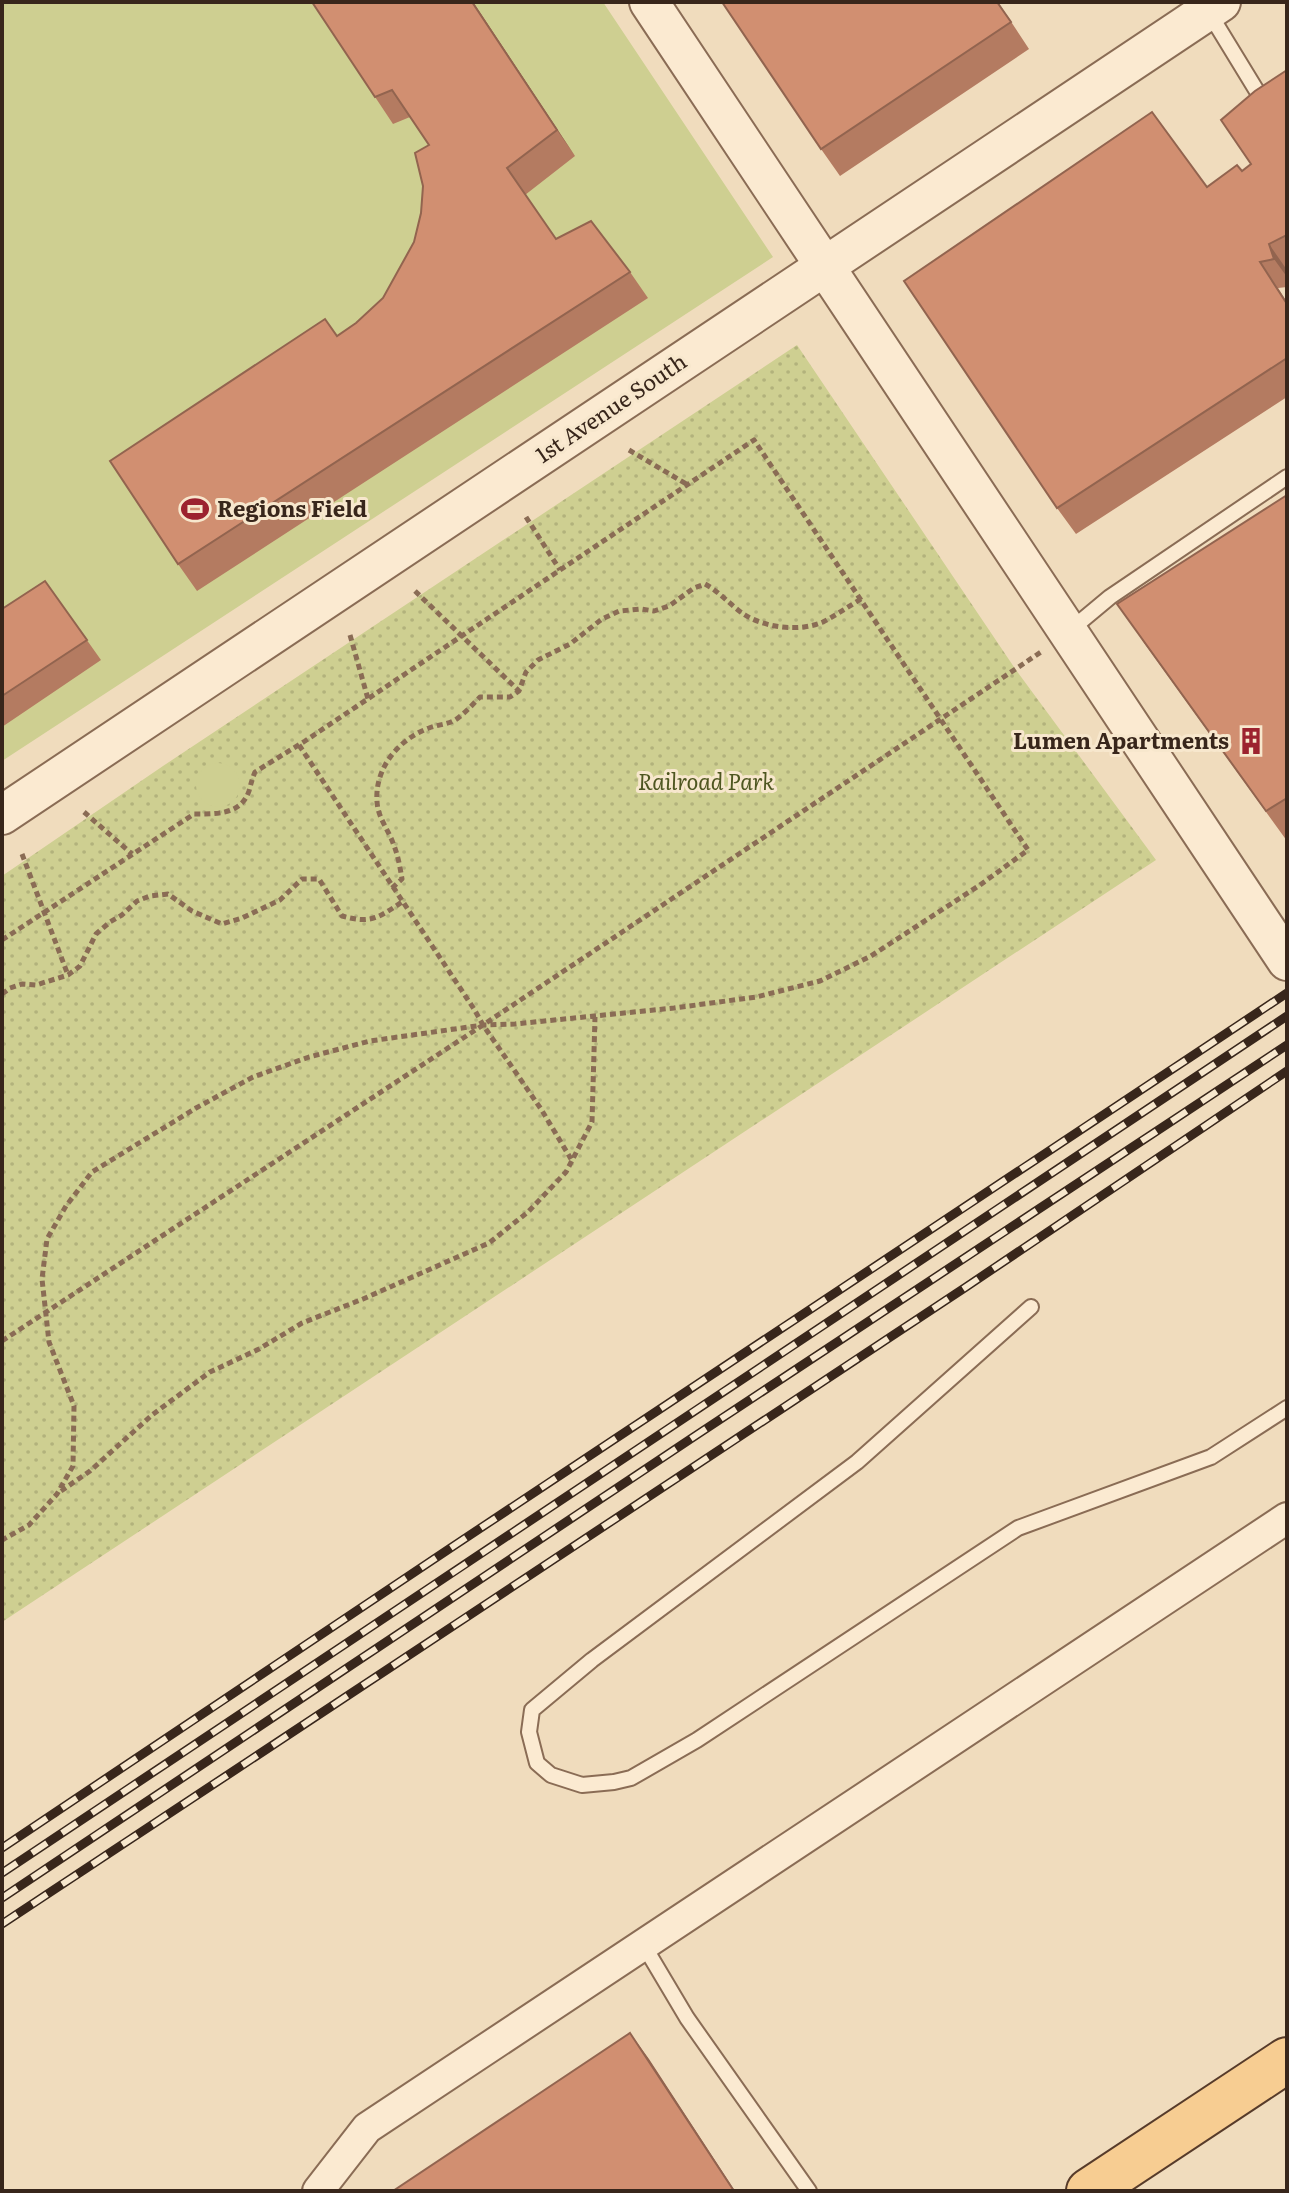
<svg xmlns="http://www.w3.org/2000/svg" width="1289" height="2193" viewBox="0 0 1289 2193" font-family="Literata,serif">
<defs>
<pattern id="park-dots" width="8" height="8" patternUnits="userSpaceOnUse" patternTransform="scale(2)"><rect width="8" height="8" fill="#cecf91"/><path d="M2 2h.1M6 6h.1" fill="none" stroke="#b2b27c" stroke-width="1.8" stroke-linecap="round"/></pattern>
</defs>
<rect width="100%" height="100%" fill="#f0dcbd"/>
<path fill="url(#park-dots)" d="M797,345L1016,670L1156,860L2,1622V876L163,766Z"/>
<path fill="#cecf91" d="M2,2H603L773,257L2,761Z
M196 785a22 22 0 1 1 44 0a22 22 0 1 1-44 0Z"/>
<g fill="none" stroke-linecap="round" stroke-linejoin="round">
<g stroke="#8a6c55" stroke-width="18">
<path id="service" d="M1208,11L1266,106
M1068,632L1110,597L1287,477
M1031,1307L857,1462L592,1660L532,1710L529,1732L537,1763L551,1775L582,1785L614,1782L631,1778L697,1740L1018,1528L1211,1457L1287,1408
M643,1944L687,2018L809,2191"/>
</g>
<g stroke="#8a6c55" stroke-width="34">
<path id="minor" d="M318,2191L367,2128L1287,1518"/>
</g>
<g stroke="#8a6c55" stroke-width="42">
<path id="tertiary" d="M649,2L1287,961
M2,815L1221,2"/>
</g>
<g stroke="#573b2a" stroke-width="48">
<path id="primary" d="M1089,2191L1287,2060"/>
</g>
<path stroke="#8a6c55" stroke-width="5" stroke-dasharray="6 4" stroke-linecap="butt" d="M629,450L688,485
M526,517L560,570
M415,591L519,691
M350,635L368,699
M299,745L474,1009L483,1025L541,1109L571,1159
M84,812L132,854
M22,854L68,975
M392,888L402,879C400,867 398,855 393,843C389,832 381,821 378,809C371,773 396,740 429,728C439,724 449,725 458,718C466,712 473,704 480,697H510L519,691L526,672L538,660L570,644L602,619L619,611L641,609L654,611L669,606L694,588L705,584C720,592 731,606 745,615C766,628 800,632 823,622C836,615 848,607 861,599
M2,940L194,814C216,814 241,815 249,791C251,784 252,779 255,772L305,741L754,440L1028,850L980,885L871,956L820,981L756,997L674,1008L515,1024L483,1025L370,1041L309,1057L253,1077L196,1108L92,1172L66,1206L47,1239L42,1279L49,1342L74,1406L73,1466L57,1494L29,1525L2,1540
M2,994L10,988L22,984L36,985L68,975L80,966L96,934L110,922L122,915L137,901L150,896L168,894L192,911L222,924L242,918L280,900L302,879H319L342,916C371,924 378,918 402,902
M2,1341L483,1025L1041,652
M61,1491L90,1471L152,1415L210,1372L259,1349L302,1323L363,1299L489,1243L528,1212L566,1172L592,1122L595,1017"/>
<use href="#service" stroke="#fbead1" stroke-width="14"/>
<use href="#minor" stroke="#fbead1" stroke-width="30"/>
<use href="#tertiary" stroke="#fbead1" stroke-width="38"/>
<use href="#primary" stroke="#f7cd92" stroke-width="44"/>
<g stroke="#38261b" stroke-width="9">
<path id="rail" d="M2,1848L452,1547L1287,993
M2,1873L1287,1016
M2,1898L692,1438L1287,1045
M2,1924L966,1287L1287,1071"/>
</g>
<use href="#rail" stroke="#f7e7cd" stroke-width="6" stroke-dasharray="18" stroke-linecap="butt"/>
</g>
<path fill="#b47b61" d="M312,2H473L575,156L525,195L556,239L630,272L648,298L197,591L178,564L337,336L356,323L383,298L414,242L421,213L429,145L410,117L393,124Z
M998,2L1029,49L840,176L821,149Z
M1287,70V287L1278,288L1287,302V397L1076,534L1057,508L1207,187L1242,171L1251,164Z
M1287,495V841L1142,640Z
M45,581L101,660L2,727V609Z"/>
<path fill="#92644f" d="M472,2H473L575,156L557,130Z
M1269,244L1287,270V277L1274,259Z
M630,2033L649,2059L735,2191H734Z"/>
<path fill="#d18f71" stroke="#92644f" stroke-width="2" d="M312,2H472L557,130L507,168L556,239L591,221L630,272L178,564L110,461L325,319L337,336L356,323L383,298L414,242L421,213L423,186L415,153L429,145L392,90L375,97Z
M722,2H997L1011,22L821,149Z
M1287,70V235L1269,244L1274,259L1260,262L1287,304V358L1057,508L904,281L1152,112L1207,187L1237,165L1242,171L1251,164L1221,120L1255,91Z
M1287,495V798L1266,811L1117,604Z
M45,581L87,640L2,696V609Z
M630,2033L734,2191H393Z"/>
<defs>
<g id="stadium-bare" transform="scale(2.16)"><path d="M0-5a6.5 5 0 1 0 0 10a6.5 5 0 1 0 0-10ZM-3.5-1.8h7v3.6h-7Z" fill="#9c222f" stroke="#f7e7cd" stroke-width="2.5" paint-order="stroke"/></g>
<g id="building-bare" transform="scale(2.16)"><path d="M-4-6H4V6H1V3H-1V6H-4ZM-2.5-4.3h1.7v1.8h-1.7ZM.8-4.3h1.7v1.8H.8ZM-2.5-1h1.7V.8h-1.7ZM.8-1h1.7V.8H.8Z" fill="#9c222f" stroke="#f7e7cd" stroke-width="2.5" paint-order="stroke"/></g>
</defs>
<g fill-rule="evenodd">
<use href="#stadium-bare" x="195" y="509"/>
<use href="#building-bare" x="1251" y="741"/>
</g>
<g text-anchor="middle" stroke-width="6" stroke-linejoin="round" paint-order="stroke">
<g font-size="22" fill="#38261b" stroke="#f7e7cd">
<text transform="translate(611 408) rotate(-34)" y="8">1st Avenue South</text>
</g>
<g font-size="22" font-weight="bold" fill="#38261b" stroke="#f7e7cd" text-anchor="start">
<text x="217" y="517">Regions Field</text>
<text x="1229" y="749" text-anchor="end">Lumen Apartments</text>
</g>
<g font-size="22" font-style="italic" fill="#4e5620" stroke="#f7e7cd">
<text x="706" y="790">Railroad Park</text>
</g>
</g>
<rect width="1289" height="2193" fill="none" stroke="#38261b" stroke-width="8"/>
</svg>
